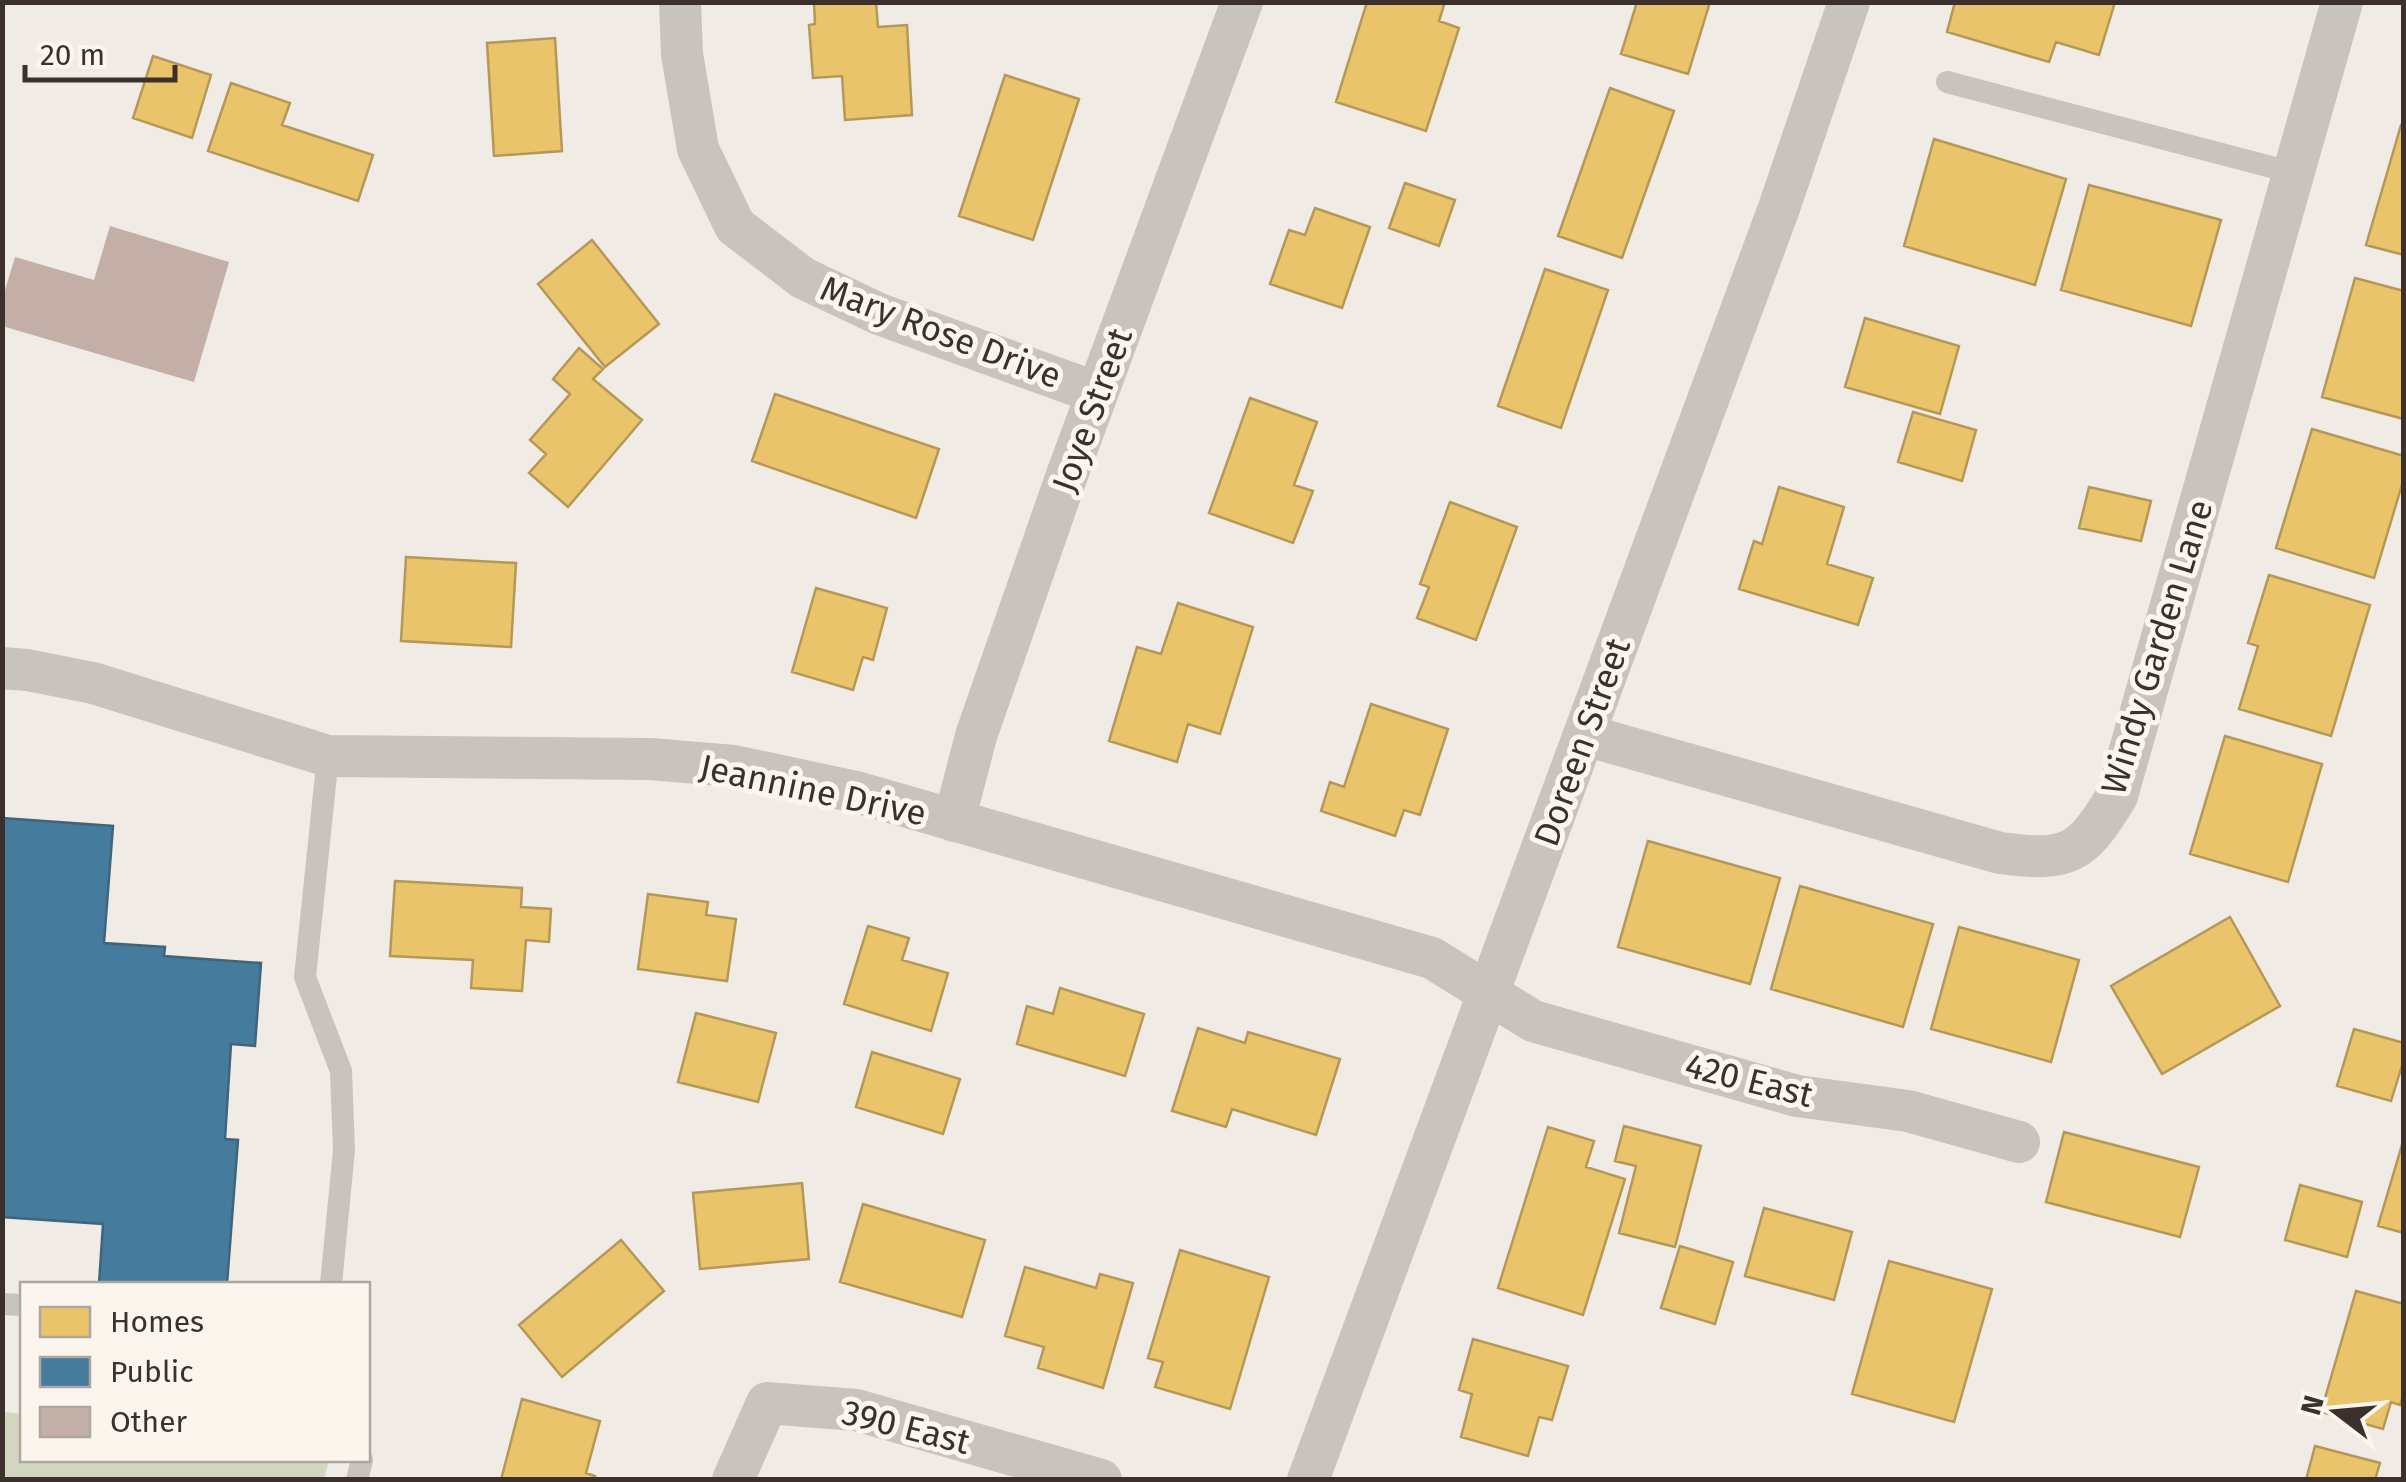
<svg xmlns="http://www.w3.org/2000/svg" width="2406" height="1482" viewBox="0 0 2406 1482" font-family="'Fira Sans',sans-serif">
<rect width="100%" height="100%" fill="#f0ebe5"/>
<path fill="#d1d6bf" d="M3,1412L22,1414V1460H329L324,1479H3Z"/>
<path fill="#e9c46a" stroke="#b59857" stroke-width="2.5" d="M814,2H876L878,27L907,25L912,115L845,120L842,76L813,78L809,25L815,24Z
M1367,2H1445L1439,21L1459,28L1426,131L1336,102Z
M1637,2H1710L1688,74L1621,54Z
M1955,2H2115L2099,55L2056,42L2049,62L1947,32Z
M555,38L562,151L494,156L487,43Z
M153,56L211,75L192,138L133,118Z
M1005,75L1079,99L1033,240L959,216Z
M231,83L290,103L282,125L373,155L358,201L208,151Z
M1610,88L1674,111L1622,258L1558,236Z
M2401,125L2404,126V255L2366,245Z
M1934,139L2066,179L2035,285L1904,246Z
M1405,183L1455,200L1439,246L1389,228Z
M2089,185L2221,220L2191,326L2061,290Z
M1315,208L1370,227L1342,308L1270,284L1289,230L1305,235Z
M592,240L659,324L605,367L538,284Z
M1545,269L1608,290L1561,428L1498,406Z
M2355,278L2404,291V419L2322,397Z
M1865,318L1959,346L1940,414L1845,387Z
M579,348L603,369L593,379L642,420L568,507L529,473L546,454L530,440L570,394L553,379Z
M775,394L939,449L916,518L752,461Z
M1250,398L1317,422L1294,485L1313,491L1293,543L1209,513Z
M1913,412L1976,430L1962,481L1898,462Z
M2312,429L2404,456V478L2374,578L2276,548Z
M1779,487L1844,507L1827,564L1873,578L1858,625L1739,589L1754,541L1762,544Z
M2089,487L2151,501L2141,541L2079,528Z
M1450,502L1517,527L1476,640L1417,618L1429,587L1420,584Z
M406,557L516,563L511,647L401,641Z
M2269,575L2370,605L2331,736L2239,709L2258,646L2248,643Z
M816,588L887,608L873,660L863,657L853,690L792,672Z
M1178,603L1253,627L1220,734L1188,724L1177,762L1109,741L1137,647L1161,654Z
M1371,704L1448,729L1420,815L1404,810L1395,836L1321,811L1330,782L1344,787Z
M2225,736L2322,764L2288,882L2190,854Z
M1648,841L1780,878L1750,984L1618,947Z
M395,881L522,888L521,907L551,909L549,942L526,940L522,991L471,988L473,960L390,956Z
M1800,886L1933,924L1903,1027L1771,989Z
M648,894L708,902L706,915L736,919L727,981L638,969Z
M2230,917L2280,1006L2162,1074L2111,986Z
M868,926L909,938L902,960L948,973L931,1031L844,1004Z
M1959,927L2079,960L2051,1062L1931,1029Z
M1060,988L1144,1014L1125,1076L1017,1044L1027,1006L1053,1014Z
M696,1013L776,1033L758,1102L678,1082Z
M1198,1028L1245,1043L1248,1032L1340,1059L1316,1135L1232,1109L1226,1127L1172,1111Z
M2354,1029L2404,1043V1059L2391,1101L2337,1086Z
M872,1052L960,1079L943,1134L856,1107Z
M1624,1126L1701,1146L1675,1247L1619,1233L1636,1166L1615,1161Z
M1548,1127L1594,1141L1586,1167L1625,1179L1583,1315L1498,1288Z
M2064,1132L2199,1167L2180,1237L2046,1202Z
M2404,1138V1233L2378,1226Z
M802,1183L809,1259L700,1269L693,1193Z
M2300,1185L2362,1202L2347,1257L2285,1240Z
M863,1204L985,1240L962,1317L840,1282Z
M1764,1208L1852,1232L1834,1300L1745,1276Z
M621,1240L664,1291L562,1377L519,1325Z
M1680,1246L1733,1262L1715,1324L1661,1308Z
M1180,1250L1269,1277L1230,1409L1155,1387L1163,1362L1148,1358Z
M1889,1261L1992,1289L1954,1422L1852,1394Z
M1025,1267L1096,1288L1100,1274L1133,1283L1103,1388L1038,1368L1044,1347L1005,1336Z
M2356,1291L2404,1304V1393L2400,1405L2391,1402L2383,1429L2321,1412Z
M1473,1339L1568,1366L1552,1420L1539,1417L1528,1456L1461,1437L1472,1394L1459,1390Z
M522,1399L600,1421L586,1473L595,1476L594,1480H501Z
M2315,1446L2380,1463L2375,1480H2306Z"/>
<path fill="#457b9d" stroke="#42647b" stroke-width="2.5" d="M2,818L113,826L104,943L165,947L164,956L261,963L255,1046L231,1044L225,1139L238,1140L227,1284H99L103,1224L2,1217Z"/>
<path fill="#c3afa7" d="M110,226L229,262L194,382L2,326V300L15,257L94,280Z"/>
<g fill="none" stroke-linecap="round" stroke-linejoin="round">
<path stroke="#c9c3be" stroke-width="22" d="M1947,82L2294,173
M328,756L305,977L341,1071L344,1150L331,1284
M2,1304L22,1305
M357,1480L362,1460"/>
<path stroke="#c9c3be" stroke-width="42" d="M680,2L682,54L698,149L735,226L803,278L879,314L1097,393
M2,668L27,670L93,683L328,756L650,759L734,766L856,792L1432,958L1533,1021L1797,1096L1908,1111L2019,1142
M1585,735L2000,853C2069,862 2081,855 2117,796L2342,2
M954,821L976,736L1067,475L1242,2
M733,1480L767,1403L856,1410L1101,1480
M1308,1480L1779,208L1849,2"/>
</g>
<g text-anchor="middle" stroke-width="10" stroke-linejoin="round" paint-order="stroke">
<g font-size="35" fill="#3b302b" stroke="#fbf5ee">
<text transform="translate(941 332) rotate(21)" y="12">Mary Rose Drive</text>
<text transform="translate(1092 410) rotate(-70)" y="12">Joye Street</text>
<text transform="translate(2157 647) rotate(-73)" y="12">Windy Garden Lane</text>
<text transform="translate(1582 742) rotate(-70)" y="12">Doreen Street</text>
<text transform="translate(813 790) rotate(12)" y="12">Jeannine Drive</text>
<text transform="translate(1749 1080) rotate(14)" y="12">420 East</text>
<text transform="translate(906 1427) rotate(14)" y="12">390 East</text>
</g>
</g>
<rect width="2406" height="1482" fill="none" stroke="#3b302b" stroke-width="10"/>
<rect x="20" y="1282" width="350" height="180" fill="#fbf5ee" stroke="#aea6a0" stroke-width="2.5"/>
<rect x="40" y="1307" width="50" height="30" fill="#e9c46a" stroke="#aea6a0" stroke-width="2.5"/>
<text x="110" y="1332" font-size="30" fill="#3b302b">Homes</text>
<rect x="40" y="1357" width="50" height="30" fill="#457b9d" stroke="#aea6a0" stroke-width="2.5"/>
<text x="110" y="1382" font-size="30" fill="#3b302b">Public</text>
<rect x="40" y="1407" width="50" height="30" fill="#c3afa7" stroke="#aea6a0" stroke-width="2.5"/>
<text x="110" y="1432" font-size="30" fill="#3b302b">Other</text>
<g transform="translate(2336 1412) rotate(286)" stroke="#fbf5ee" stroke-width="8" paint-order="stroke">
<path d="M0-8L18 38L0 25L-18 38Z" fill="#3b302b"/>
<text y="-15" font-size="28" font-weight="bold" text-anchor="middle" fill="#3b302b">N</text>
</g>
<path d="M25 65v15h150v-15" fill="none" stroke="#3b302b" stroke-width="5"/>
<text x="40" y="65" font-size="30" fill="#3b302b" stroke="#fbf5ee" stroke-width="8" paint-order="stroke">20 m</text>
</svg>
